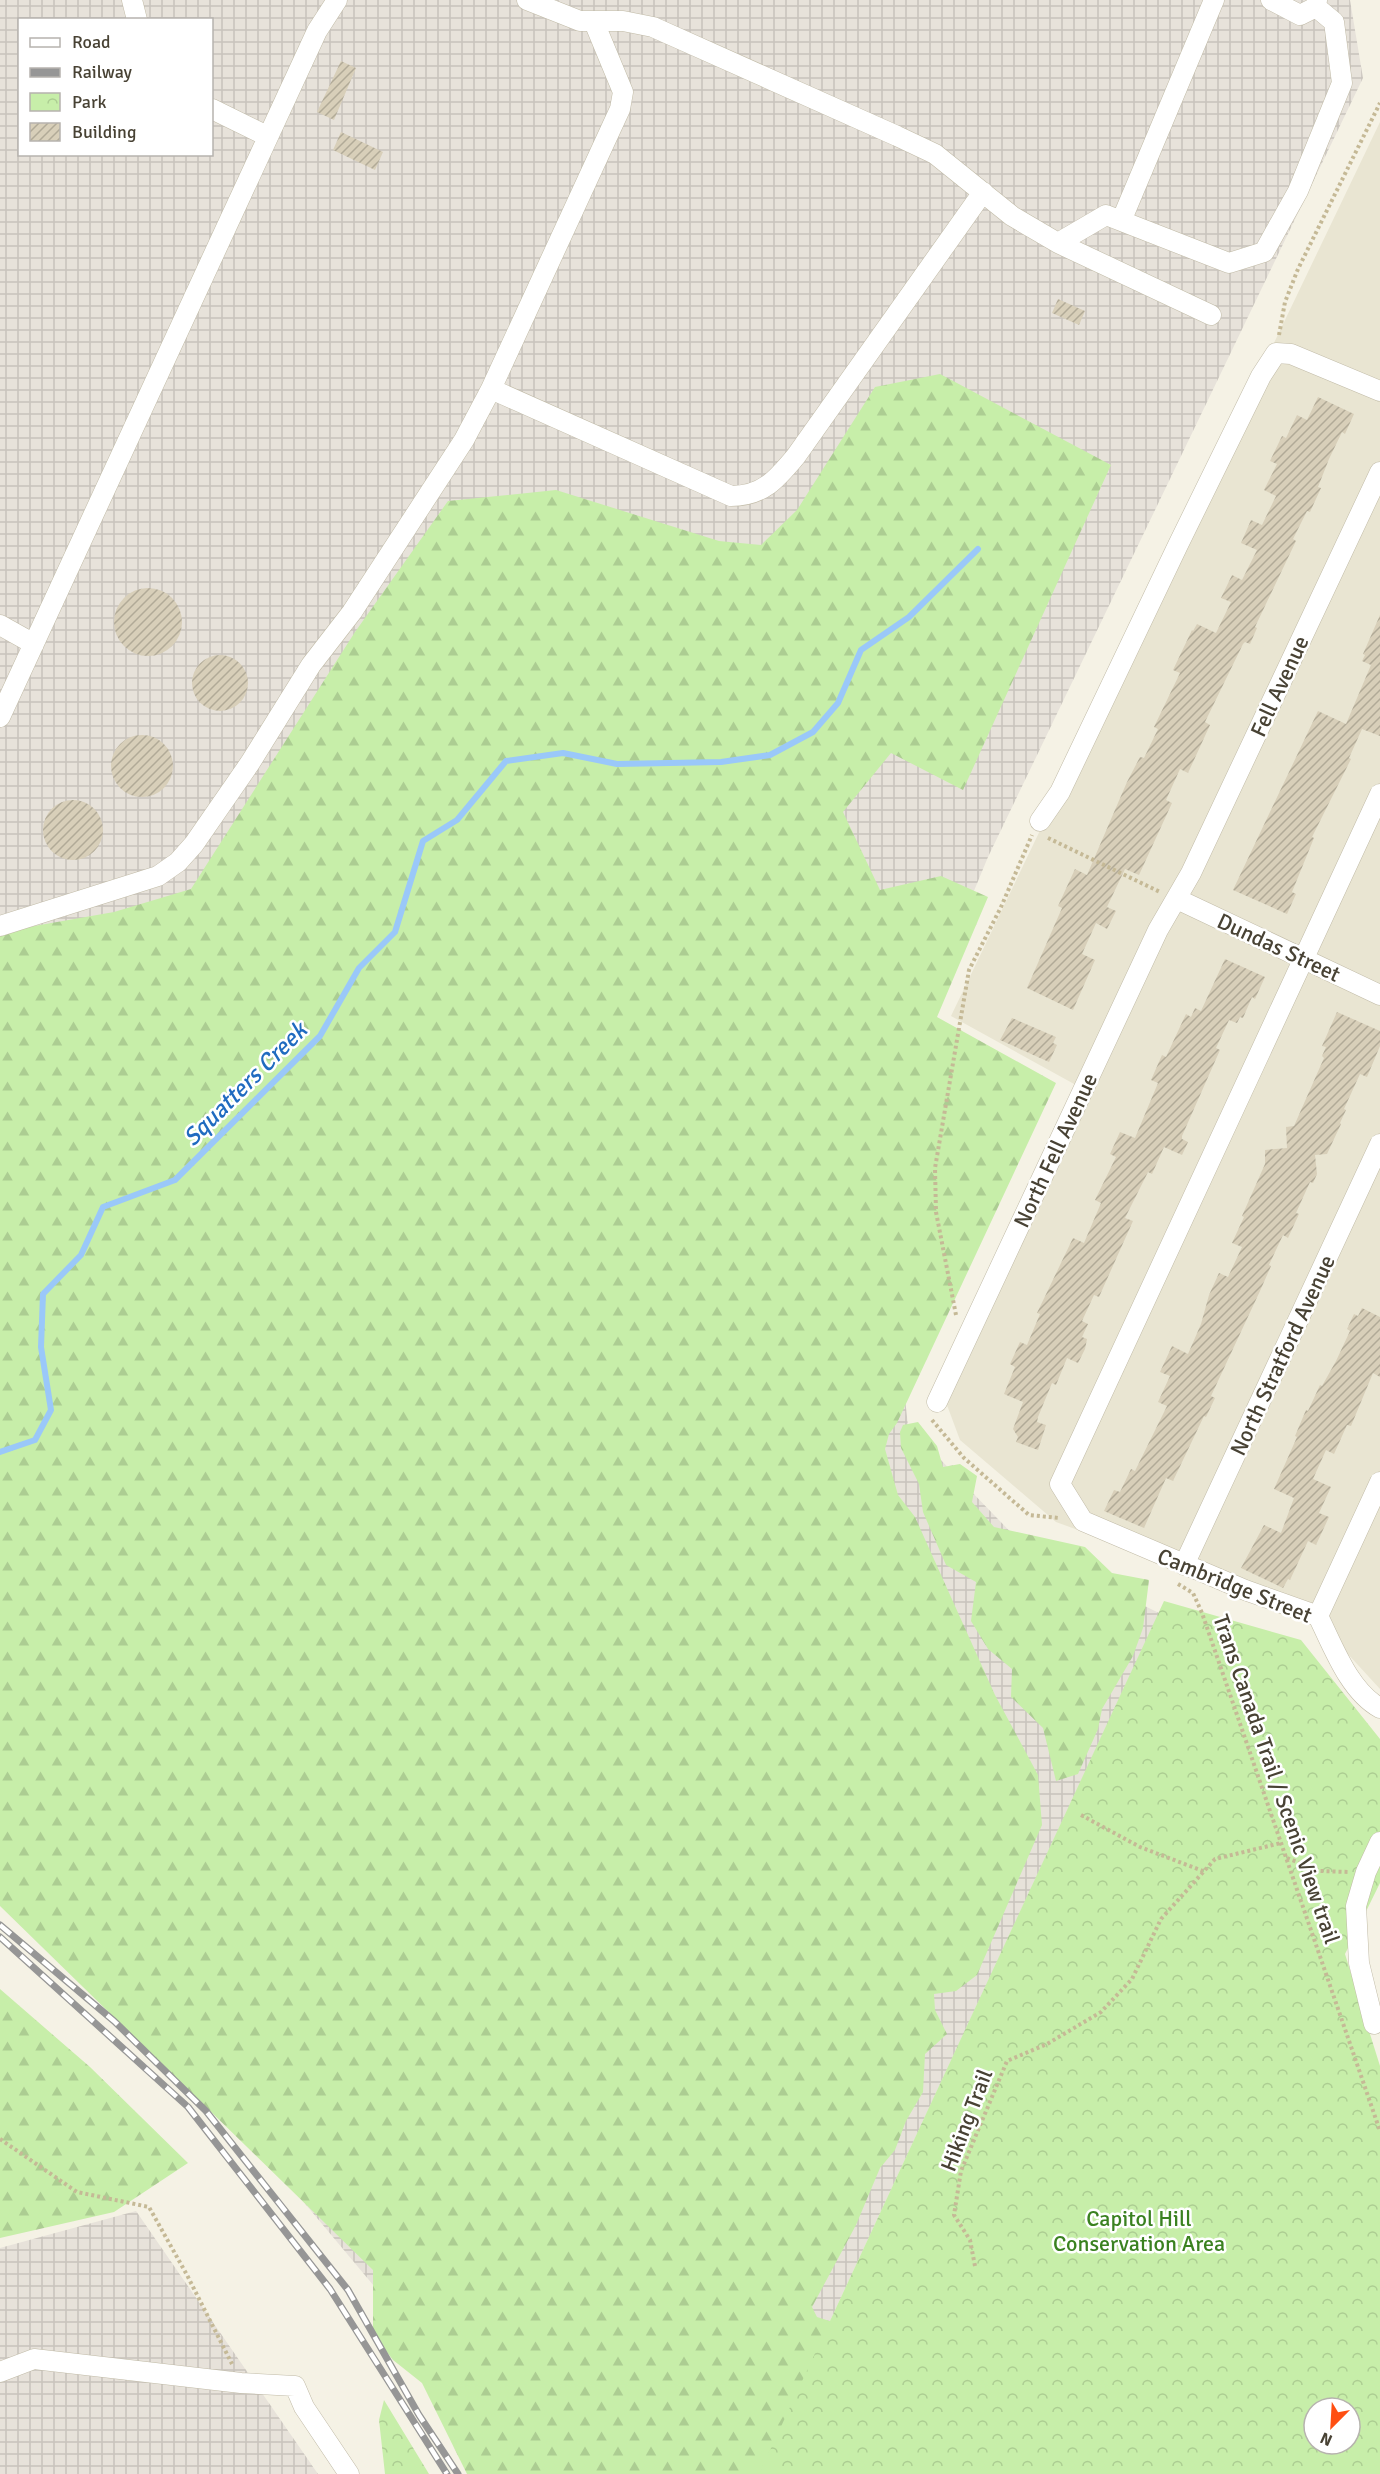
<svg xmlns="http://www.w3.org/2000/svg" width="1380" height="2474" viewBox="0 0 1380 2474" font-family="Signika,sans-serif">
<defs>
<pattern id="industrial-grid" width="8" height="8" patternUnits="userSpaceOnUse" patternTransform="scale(1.5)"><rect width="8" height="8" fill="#e7e2da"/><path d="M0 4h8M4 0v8" fill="none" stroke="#c8c3bc"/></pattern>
<pattern id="forest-firs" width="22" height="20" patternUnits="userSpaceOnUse" patternTransform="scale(1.5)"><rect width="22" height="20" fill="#c7eea9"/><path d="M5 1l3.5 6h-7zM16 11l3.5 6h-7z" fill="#accd92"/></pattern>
<pattern id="park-crowns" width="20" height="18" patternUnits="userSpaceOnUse" patternTransform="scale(1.5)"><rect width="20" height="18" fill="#c7eea9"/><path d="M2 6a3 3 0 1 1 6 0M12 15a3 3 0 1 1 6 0" fill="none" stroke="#accd92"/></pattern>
<pattern id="building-hatch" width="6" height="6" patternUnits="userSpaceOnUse" patternTransform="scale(1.5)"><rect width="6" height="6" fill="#d8cfb9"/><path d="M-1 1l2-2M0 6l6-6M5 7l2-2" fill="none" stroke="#b1aa97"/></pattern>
</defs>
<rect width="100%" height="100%" fill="#f5f2e5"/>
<path fill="#e9e5d2" d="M1380,122V1689L1312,1615L1056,1522L960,1440L941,1389L1085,1090L951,1016Z"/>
<path fill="url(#industrial-grid)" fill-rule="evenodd" d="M0,0H1350L1363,78L988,857L911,1043L890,1258L908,1426L1025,1547L1159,1613L759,2474L384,2298L153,2022L0,1889ZM20,20H212V154H20Z
M136,2211L318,2474H0V2248Z"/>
<path fill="url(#forest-firs)" d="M940,374L1111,465L963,790L891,753L843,812L880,890L941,876L988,897L937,1017L1056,1083L897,1423L889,1434L885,1449L898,1495L915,1517L995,1695L1038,1775L1042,1825L977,1975L956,1991L934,1994L935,2010L947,2034L925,2054L923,2092L906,2121L895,2150L880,2168L856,2225L812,2307L817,2317L839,2324L993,2474H467L422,2383L393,2360L373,2334V2270L0,1906V932L114,912L191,889L355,632L448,501L556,490L719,541L761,545L797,510L875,387Z
M918,1422L937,1446L943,1467L960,1464L977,1476L972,1502L994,1527L1085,1547L1112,1573L1149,1580L1143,1628L1133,1656L1102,1709L1098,1729L1078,1774L1056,1781L1043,1728L1011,1697L1012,1669L988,1649L971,1621L976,1582L946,1565L923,1512L919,1484L901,1448L900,1432L903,1425Z
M0,1989L90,2067L188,2163L114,2212L0,2238Z"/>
<path fill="url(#park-crowns)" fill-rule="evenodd" d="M1164,1601L1301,1640L1380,1739V1883L1345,1954L1380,2066V2474H759ZM1314,2408H1350V2444H1314Z
M384,2400L429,2474H385L379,2420Z"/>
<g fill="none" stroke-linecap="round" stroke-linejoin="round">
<path stroke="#9ac8f9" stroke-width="6" d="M0,1452L35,1440L51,1410L41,1347L43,1294L81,1255L103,1207L175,1180L320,1036L359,968L395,932L423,841L457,820L506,761L563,753L617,764L721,762L770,755L813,732L838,703L861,650L909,617L978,549"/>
</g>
<path fill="url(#building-hatch)" d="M341,61L356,68L334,120L317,112Z
M341,132L383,152L375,170L333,150Z
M1058,299L1085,311L1079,325L1052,313Z
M1318,397L1354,414L1345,434L1342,432L1329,459L1318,487L1321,488L1310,512L1307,511L1293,539L1296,541L1255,627L1257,628L1250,644L1245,642L1243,644L1205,722L1210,725L1188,773L1180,769L1166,800L1172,803L1139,875L1125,869L1107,907L1116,911L1107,929L1096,923L1082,954L1095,960L1073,1010L1027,988L1062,908L1058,906L1075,869L1087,875L1127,782L1140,757L1144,758L1158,729L1154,727L1180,673L1173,670L1192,630L1193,631L1197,624L1216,633L1231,602L1221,598L1232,575L1242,580L1257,550L1241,543L1251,520L1262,525L1276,496L1264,490L1277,464L1270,461L1282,436L1286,438L1297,415L1307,420Z
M114 622a34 34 0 1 1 68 0a34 34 0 1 1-68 0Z
M1380,615V736L1362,729L1349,758L1351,759L1312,837L1314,838L1292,892L1296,894L1287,914L1233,890L1318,711L1346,724L1371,665L1362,661L1365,655L1363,654Z
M192 683a28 28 0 1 1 56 0a28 28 0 1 1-56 0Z
M111 766a31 31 0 1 1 62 0a31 31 0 1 1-62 0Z
M43 830a30 30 0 1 1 60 0a30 30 0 1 1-60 0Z
M1225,959L1265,977L1255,999L1252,997L1243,1018L1240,1017L1237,1023L1229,1020L1216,1048L1220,1050L1182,1136V1139L1188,1142L1182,1155L1164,1147L1152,1174L1148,1172L1125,1218L1133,1221L1099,1297L1094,1295L1082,1321L1088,1324L1082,1337L1087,1339L1085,1349L1078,1363L1067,1358L1056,1385L1052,1383L1038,1417L1037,1422L1046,1425L1038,1450L1016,1442L1018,1437L1013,1429L1023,1402L1004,1394L1015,1367L1010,1364L1020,1342L1027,1345L1040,1314L1037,1313L1073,1238L1084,1243L1101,1203L1095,1200L1116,1157L1110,1154L1120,1132L1135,1138L1158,1083L1151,1080L1162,1055L1166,1057L1186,1014L1191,1017L1195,1008L1201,1011Z
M1337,1012L1380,1031V1046L1367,1077L1360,1074L1344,1109L1346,1110L1340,1123L1341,1124L1327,1154L1315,1155L1317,1174L1313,1183L1310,1182L1296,1213L1299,1214L1288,1238L1283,1235L1269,1265L1271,1266L1260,1291L1211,1396L1215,1398L1206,1417L1204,1416L1173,1481L1166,1478L1144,1528L1104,1511L1114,1490L1120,1492L1131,1469L1135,1471L1167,1406L1158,1402L1170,1376L1160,1372L1172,1346L1188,1354L1201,1324L1209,1295L1219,1273L1228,1277L1242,1247L1232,1243L1244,1217L1242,1216L1265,1164V1150L1287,1148L1286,1127L1294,1126L1324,1058L1322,1056L1326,1047L1322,1046Z
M1012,1018L1056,1037L1053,1043L1057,1045L1049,1062L1000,1040Z
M1362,1308L1380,1317V1377L1373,1373L1351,1426L1347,1425L1334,1454L1326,1450L1313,1479L1331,1487L1319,1513L1329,1517L1316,1545L1308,1541L1290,1580L1288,1579L1283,1588L1241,1568L1264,1525L1281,1533L1294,1498L1274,1489L1297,1437L1295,1436L1306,1410L1308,1411L1320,1385L1322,1386L1336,1361L1350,1331L1347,1329L1354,1314L1358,1316Z"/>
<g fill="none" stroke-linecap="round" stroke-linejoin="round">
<g stroke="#c1bba7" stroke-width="21">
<path id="minor" d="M132,0L137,20
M527,0L580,21H623L653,27L897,136L935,154L1012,216L1058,243L1211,315
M1271,0L1300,15L1316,7L1317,0
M212,109L267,136
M1122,219L1214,0
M1058,243L1106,215L1229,263L1264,252L1298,191L1342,83L1334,22L1316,7
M491,389L731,496C763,496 777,479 796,456L983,192
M0,625L34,644
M0,717L317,31L337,0
M1380,794L1060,1484L1083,1521L1245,1590L1318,1616C1333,1646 1349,1691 1380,1708
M1040,821L1060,792L1178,545L1261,376L1276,353L1291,354L1380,391
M1177,899L1380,995
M0,926L158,876L178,862L194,844L250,763L311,665L352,612L464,440L491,389L620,109L623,92L594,22
M937,1402L1158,930L1191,873L1380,472
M1184,1565L1380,1144
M1318,1616L1380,1482
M1374,2024L1359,1963L1356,1906L1366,1872L1380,1842
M0,2372L34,2359L241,2383L295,2386L304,2407L349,2474"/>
</g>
<path stroke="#c5b996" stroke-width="4" stroke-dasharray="3 3" stroke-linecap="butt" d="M1279,335L1285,302L1298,269L1380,103
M1048,838L1160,892
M956,1315L936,1212L935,1168L969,970L1001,907L1032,835
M932,1420L964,1458L1029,1515L1059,1518
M1178,1584L1193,1593L1202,1613L1380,2131
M1081,1815L1140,1847L1203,1871
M1287,1858L1320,1871L1349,1872
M0,2139L77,2192L149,2207L187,2275L232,2364
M975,2266L970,2240L954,2215L961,2171L1007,2061L1047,2044L1101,2012L1132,1979L1161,1919L1215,1859L1281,1843"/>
<use href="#minor" stroke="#fff" stroke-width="20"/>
<g stroke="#969696" stroke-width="7">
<path id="rail" d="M0,1925L114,2021L206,2111L348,2290L419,2415L458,2474
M0,1937L188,2107L330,2289L447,2474"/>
</g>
<use href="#rail" stroke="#fff" stroke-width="4.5" stroke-dasharray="14" stroke-linecap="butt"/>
</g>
<g text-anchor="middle" stroke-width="5" stroke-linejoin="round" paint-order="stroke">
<g font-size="22" fill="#484234" stroke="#fff">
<text transform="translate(1279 686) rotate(-65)" y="8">Fell Avenue</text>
<text transform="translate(1279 947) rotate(25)" y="8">Dundas Street</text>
<text transform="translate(1055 1150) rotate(-65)" y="8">North Fell Avenue</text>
<text transform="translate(1282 1355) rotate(-65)" y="8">North Stratford Avenue</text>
<text transform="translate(1235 1585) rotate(22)" y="8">Cambridge Street</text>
<text transform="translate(1277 1779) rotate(71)" y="8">Trans Canada Trail / Scenic View trail</text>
<text transform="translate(966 2120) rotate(-69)" y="8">Hiking Trail</text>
</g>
<g font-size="22" fill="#3a8120" stroke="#fff">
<text x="1139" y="2226">Capitol Hill<tspan x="1139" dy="25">Conservation Area</tspan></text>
</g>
<g font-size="24" font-style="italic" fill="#206bc0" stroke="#fff">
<text transform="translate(245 1084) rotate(-45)" y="8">Squatters Creek</text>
</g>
</g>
<rect x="18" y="18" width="195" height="138" fill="#ffffff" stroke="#b6b3ae" stroke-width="1.5"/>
<rect x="30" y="38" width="30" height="9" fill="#ffffff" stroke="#b6b3ae" stroke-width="1.5"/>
<text x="72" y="48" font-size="18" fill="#484234">Road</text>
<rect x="30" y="68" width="30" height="9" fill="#969696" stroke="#b6b3ae" stroke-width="1.5"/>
<text x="72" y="78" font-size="18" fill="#484234">Railway</text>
<rect x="30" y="93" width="30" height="18" fill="url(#park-crowns)" stroke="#b6b3ae" stroke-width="1.5"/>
<text x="72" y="108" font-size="18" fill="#484234">Park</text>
<rect x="30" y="123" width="30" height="18" fill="url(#building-hatch)" stroke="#b6b3ae" stroke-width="1.5"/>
<text x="72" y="138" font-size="18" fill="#484234">Building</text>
<g transform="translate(1332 2426) rotate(204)"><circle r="28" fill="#ffffff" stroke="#b6b3ae" stroke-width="1.5"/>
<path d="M0-4.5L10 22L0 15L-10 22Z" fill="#ff4f12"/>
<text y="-9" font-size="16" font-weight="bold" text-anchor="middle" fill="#484234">N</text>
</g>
</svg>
